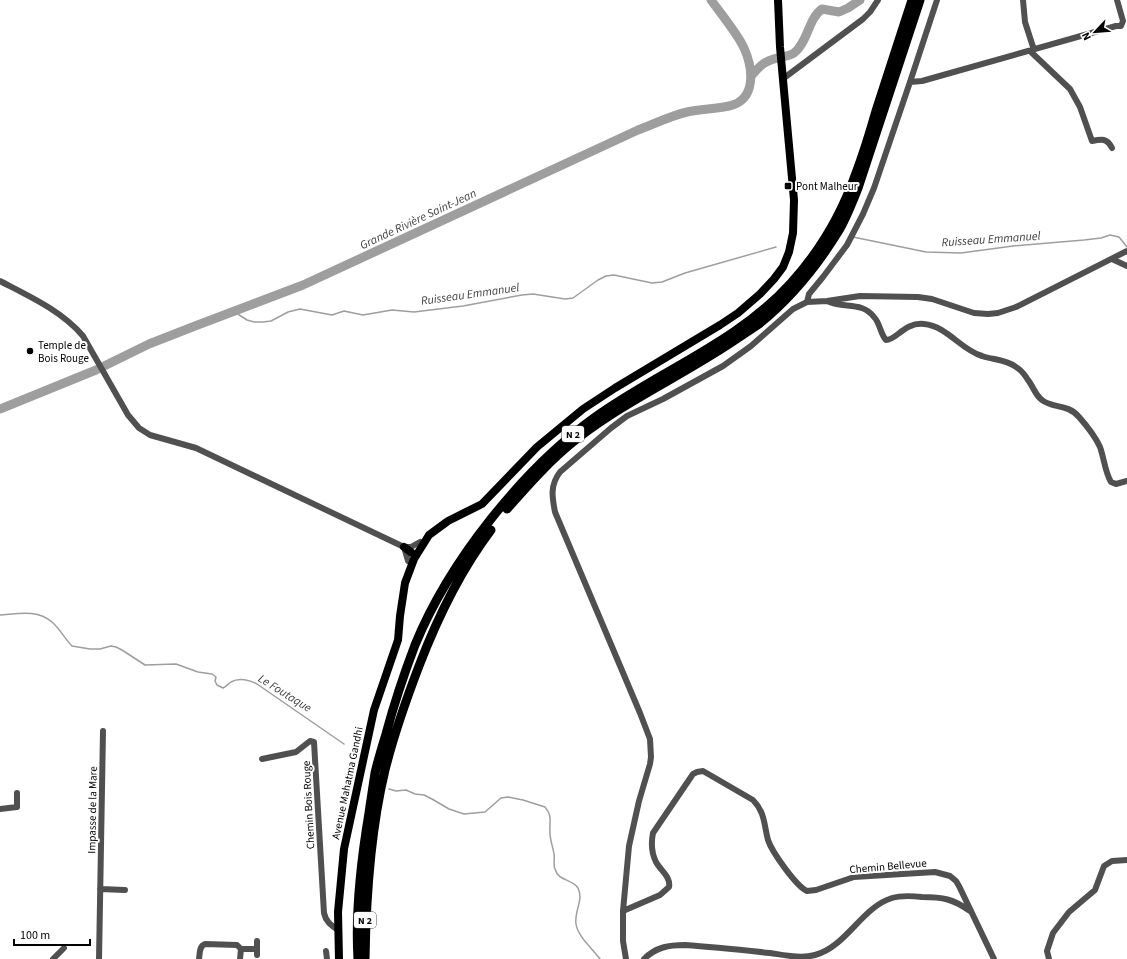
<svg xmlns="http://www.w3.org/2000/svg" width="1127" height="959" viewBox="0 0 1127 959" font-family="'Source Sans 3',sans-serif">
<rect width="100%" height="100%" fill="#fff"/>
<g fill="none" stroke-linecap="round" stroke-linejoin="round">
<path stroke="#9e9e9e" stroke-width="1.5" d="M853,237L926,252L961,253L1013,246L1084,240L1101,238L1110,235L1119,237L1127,247
M233,311L247,320L254,322H263L271,321L288,312L300,309L332,315L344,311L363,315L392,310L414,312L463,306L522,295L533,294L565,299L573,298L598,280L606,276L614,275L652,283L662,282L685,273L776,247
M0,615C17,614 37,609 52,622C60,629 65,639 72,646L90,649H100L111,646L116,647L122,650L145,665L176,664L198,672L212,674L216,677L215,681L217,685L223,688C227,686 228,684 231,682C240,677 249,680 257,684L344,744
M389,789L396,791L406,790L415,794L424,795L432,799L449,809L464,814L485,812L501,798L508,797L523,800L545,807C553,816 549,823 550,833C550,840 553,847 554,854C555,859 553,865 555,869C558,881 572,879 578,888C584,900 574,911 576,924C578,937 592,948 600,959"/>
<path stroke="#9e9e9e" stroke-width="9" d="M752,75C762,63 767,60 782,57C786,56 791,55 794,53C808,42 808,19 822,9L839,12L848,8L860,0
M0,409L96,370L149,344L195,326L303,285L638,130C654,124 670,116 687,112C700,109 715,109 729,106C757,100 753,68 744,48C737,33 721,14 711,0"/>
<path stroke="#505050" stroke-width="6" d="M1023,0L1025,22L1034,50
M1030,51L1070,89L1080,107L1092,141C1102,139 1107,138 1112,148
M784,78L863,19L870,12L878,0
M910,82L922,81L1116,26H1121L1123,21L1117,0
M1112,259L1127,266
M0,281C29,296 62,311 83,336L128,415L139,428L150,435L196,448L404,547
M827,301C844,309 862,301 874,317C880,323 880,333 886,340C897,340 904,322 924,324C947,326 961,350 982,356C993,360 1006,359 1016,367C1021,370 1025,375 1028,380C1033,386 1035,395 1042,400C1053,409 1067,403 1079,417C1087,426 1095,436 1100,447C1104,458 1105,472 1111,482L1116,484L1127,481
M807,302L809,294L823,277L847,245L863,214L874,188L910,82L937,0
M408,561L404,547H411L420,542
M262,759L296,752L310,741L314,742L324,913C326,922 331,925 338,930
M0,809L17,807V793
M100,889L125,890
M623,911L660,895L669,887C671,877 661,871 656,862C652,854 651,843 653,833L693,774L697,772L703,771L753,800C765,812 764,825 768,840C772,852 796,886 807,891L816,890L854,877L935,872L950,876L956,881L959,886L994,959
M257,941V955
M241,949H257
M326,951L327,959
M53,959L64,948
M99,959L103,731
M199,959C200,953 199,946 205,944L237,945L241,949L240,959
M626,959L623,941V911L629,846L639,801L650,764L651,757L650,739L640,713L555,512C552,497 550,485 560,472L611,428L627,416L663,399L723,366L751,346L793,309L807,302L827,301L860,296L918,297L932,299L974,313L988,314L998,313L1016,307L1127,251
M644,959C656,947 669,945 685,945C714,947 742,950 770,953C784,955 801,959 815,955C846,947 862,907 892,898C902,895 913,896 922,897C943,897 953,899 970,911
M1049,959L1047,951L1053,933L1069,912L1095,890L1104,866L1112,861L1127,860"/>
<path stroke="#000" stroke-width="8" d="M404,547L412,553
M339,959L338,912L344,849L374,710L398,640L400,616L405,583L414,559L429,535L448,521L482,504L537,447L583,409L615,388L720,325L738,313L760,294L774,279L783,267L789,252L793,233L794,200L780,47L778,0"/>
<path stroke="#000" stroke-width="9" d="M507,509C529,484 551,459 578,438C626,401 681,376 732,342C741,336 750,330 759,324C790,299 817,266 838,232C846,219 852,203 858,188L920,0
M358,959C355,910 361,861 369,813C371,800 373,786 375,773C378,760 382,747 386,734C394,704 404,674 415,645C449,562 522,470 594,418C659,371 737,343 791,283C820,251 842,213 856,173C864,152 870,132 876,111C888,74 900,37 912,0
M365,959C366,896 370,832 385,770C394,734 406,700 419,666C437,619 460,571 491,530"/>
</g>
<g fill="#000" stroke="#fff" stroke-width="1.5">
<rect x="784" y="182" width="8" height="8" rx="2"/>
<circle cx="30" cy="351" r="4"/>
</g>
<g text-anchor="middle" stroke-width="4" stroke-linejoin="round" paint-order="stroke">
<g fill="#fff" stroke="#4c4c4c" stroke-width="1">
<rect x="562" y="426" width="22" height="16" rx="3"/>
<rect x="354" y="912" width="22" height="16" rx="3"/>
</g>
<g font-size="10" font-weight="bold" fill="#000">
<text x="573" y="438">N 2</text>
<text x="365" y="924">N 2</text>
</g>
<g font-size="11" fill="#000" stroke="#fff" text-anchor="start">
<text x="796" y="190">Pont Malheur</text>
<text x="38" y="349">Temple de<tspan x="38" dy="13">Bois Rouge</tspan></text>
</g>
<g font-size="11" fill="#000" stroke="#fff">
<text transform="translate(347 783) rotate(-78)" y="4">Avenue Mahatma Gandhi</text>
<text transform="translate(308 805) rotate(-93)" y="4">Chemin Bois Rouge</text>
<text transform="translate(92 810) rotate(-89)" y="4">Impasse de la Mare</text>
<text transform="translate(888 866) rotate(-5)" y="4">Chemin Bellevue</text>
</g>
<g font-size="12" font-style="italic" fill="#3f3f3f" stroke="#fff">
<text transform="translate(418 219) rotate(-25)" y="4">Grande Rivière Saint-Jean</text>
<text transform="translate(991 239) rotate(-4)" y="4">Ruisseau Emmanuel</text>
<text transform="translate(470 294) rotate(-8)" y="4">Ruisseau Emmanuel</text>
<text transform="translate(285 693) rotate(32)" y="4">Le Foutaque</text>
</g>
</g>
<g transform="translate(1095 32) rotate(244)" stroke="#ffffff" stroke-width="3" paint-order="stroke">
<path d="M0-3L7 15L0 10L-7 15Z" fill="#000000"/>
<text y="-6" font-size="11" font-weight="bold" text-anchor="middle" fill="#000000">N</text>
</g>
<path d="M14 939v6h76v-6" fill="none" stroke="#000000" stroke-width="2"/>
<text x="20" y="939" font-size="12" fill="#000000" stroke="#ffffff" stroke-width="3" paint-order="stroke">100 m</text>
</svg>
